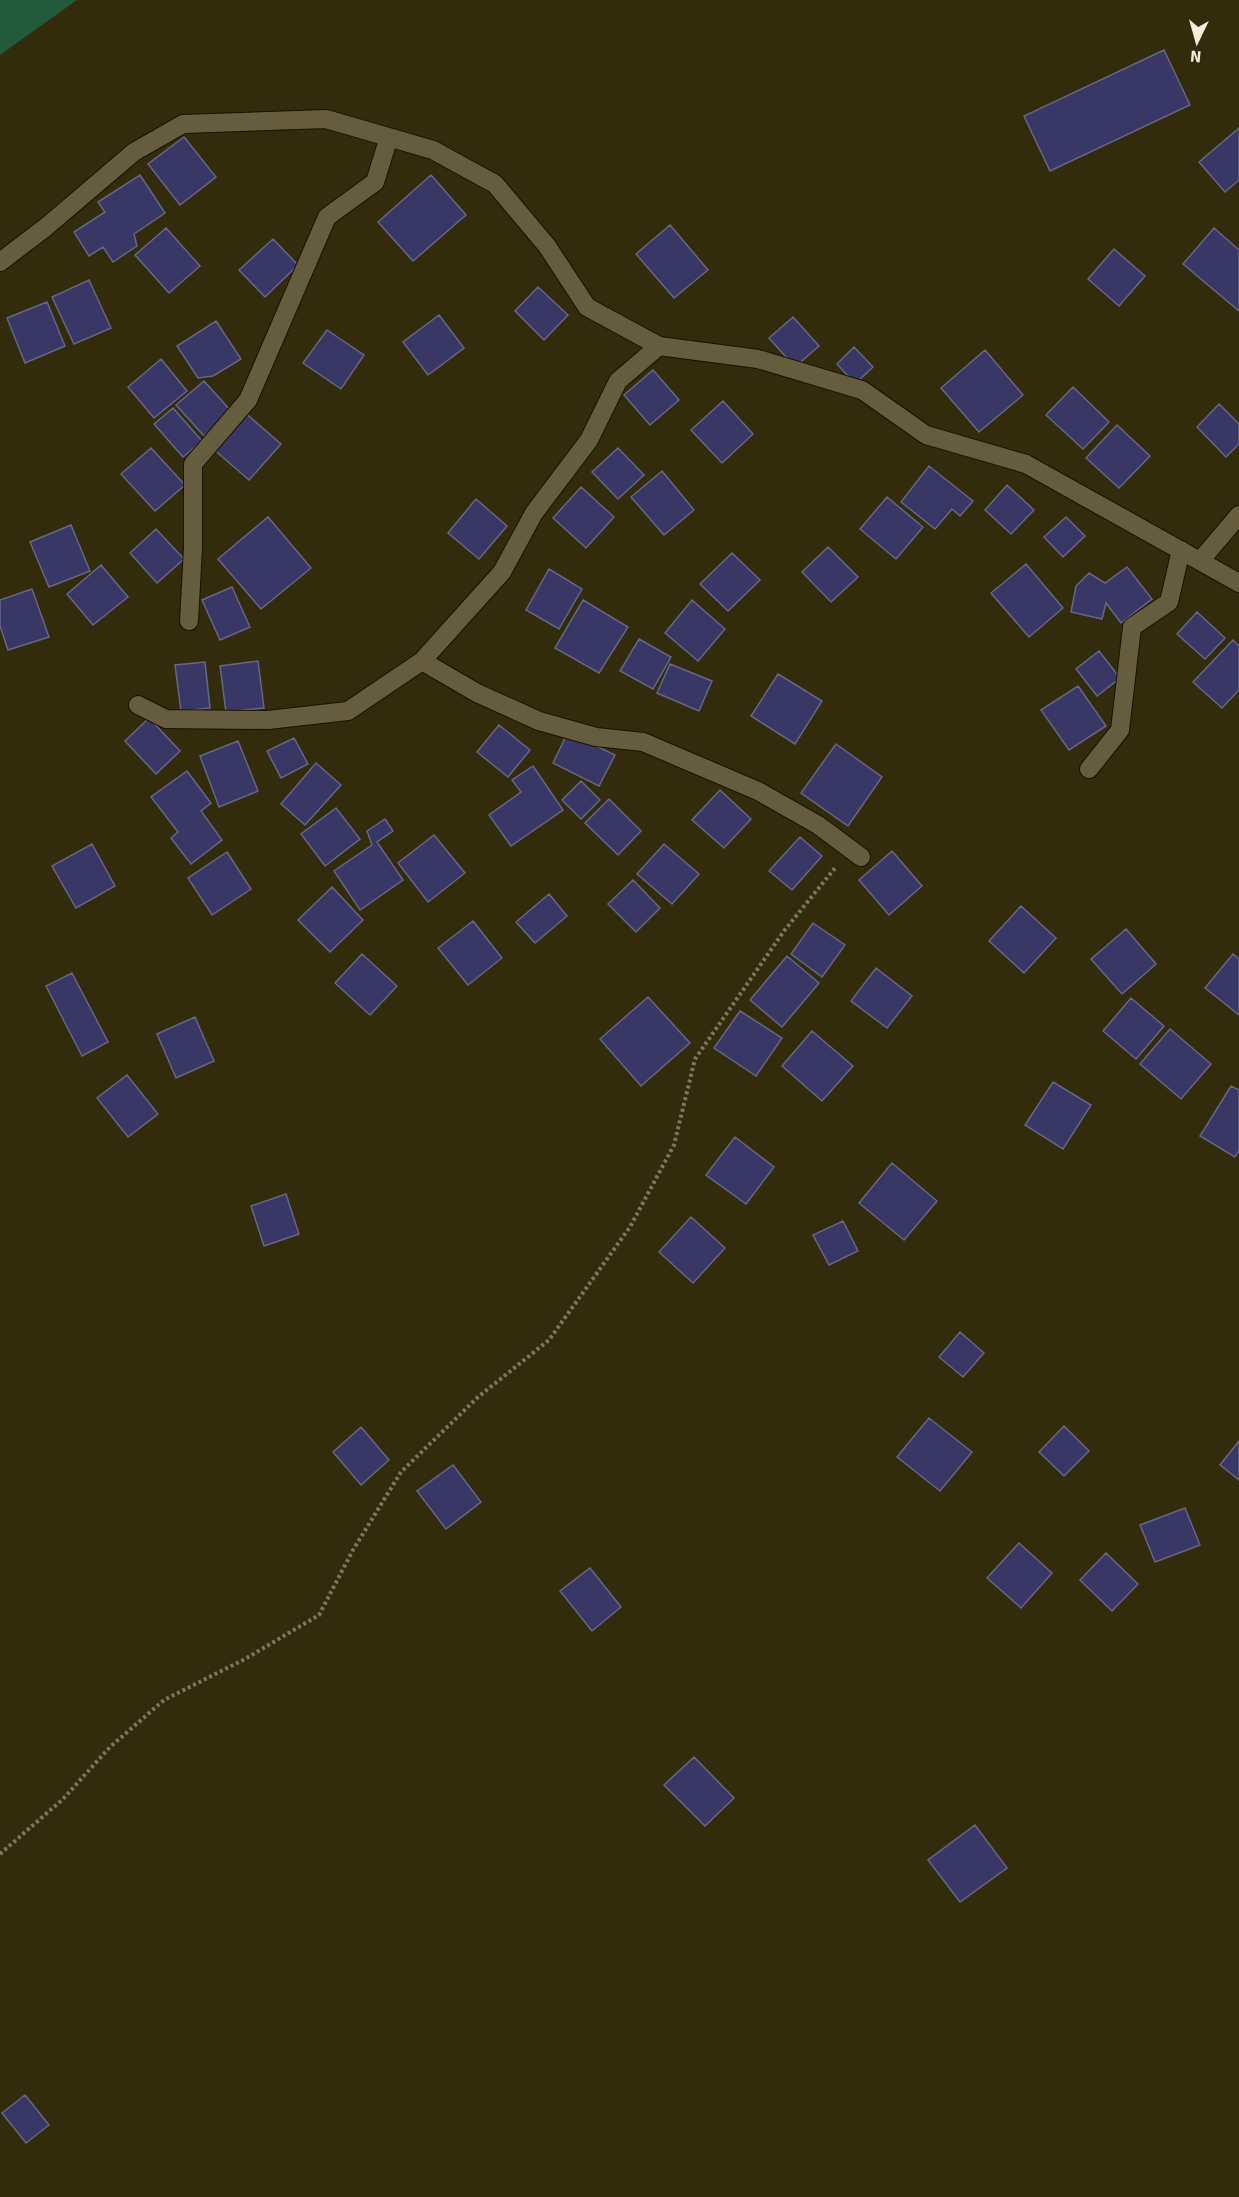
<svg xmlns="http://www.w3.org/2000/svg" width="1239" height="2197" viewBox="0 0 1239 2197" font-family="Signika,sans-serif">
<rect width="100%" height="100%" fill="#322b0c"/>
<path fill="#235a3c" d="M0,0H77L0,55Z"/>
<path fill="#393765" stroke="#666785" stroke-width="1.5" d="M1164,50L1190,105L1050,171L1024,116Z
M1239,128V180L1225,192L1199,162Z
M184,137L216,177L180,205L148,164Z
M140,175L165,213L134,234L137,246L113,262L103,247L89,256L74,232L105,212L98,202Z
M431,175L466,215L413,261L378,222Z
M670,225L708,270L674,298L636,254Z
M166,228L200,266L169,293L135,255Z
M1214,228L1239,250V311L1183,264Z
M273,239L298,265L265,297L239,270Z
M1114,249L1145,276L1119,306L1088,279Z
M89,280L111,328L74,344L52,297Z
M538,287L568,315L544,340L515,311Z
M47,302L65,346L25,363L7,318Z
M439,315L464,348L428,375L403,342Z
M793,317L819,346L795,367L769,338Z
M216,321L241,359L213,376L198,378L177,346Z
M327,330L364,355L341,389L303,363Z
M854,347L873,367L855,384L837,364Z
M985,350L1023,395L979,432L941,388Z
M161,359L187,391L154,418L128,387Z
M653,370L679,400L650,425L624,395Z
M204,381L231,411L204,436L176,405Z
M1073,387L1109,422L1083,449L1046,415Z
M723,401L753,434L722,463L691,430Z
M1219,404L1239,424V444L1226,457L1197,427Z
M173,408L202,441L183,457L154,424Z
M243,411L281,444L249,480L211,447Z
M1117,425L1150,456L1119,488L1086,458Z
M151,448L185,485L155,511L121,474Z
M618,448L644,475L618,499L592,472Z
M929,466L973,501L960,516L952,509L935,529L901,502Z
M662,471L694,510L664,535L631,497Z
M1007,485L1034,510L1011,534L985,510Z
M581,487L614,517L586,548L553,518Z
M887,497L923,527L896,559L860,529Z
M476,499L507,526L479,559L448,533Z
M268,517L311,568L261,609L218,559Z
M1066,517L1085,536L1063,557L1044,537Z
M71,525L90,571L49,587L30,542Z
M156,529L184,559L157,583L130,553Z
M828,547L858,577L831,602L802,572Z
M732,553L760,580L728,611L700,584Z
M1026,564L1063,608L1029,637L991,593Z
M101,565L128,597L93,625L67,594Z
M1127,567L1152,599L1121,623L1106,603L1102,619L1071,612L1076,586L1089,573L1105,583Z
M549,569L582,589L559,629L526,610Z
M232,587L250,627L220,640L202,600Z
M32,589L49,637L8,650L0,626V600Z
M583,600L628,627L599,673L555,648Z
M692,600L725,629L698,661L665,633Z
M1197,612L1225,638L1205,659L1177,634Z
M639,639L671,657L653,689L620,671Z
M1233,640L1239,646V690L1222,708L1193,682Z
M1099,651L1120,678L1097,696L1076,669Z
M258,661L264,708L226,712L220,666Z
M205,662L210,708L181,711L175,665Z
M670,664L712,681L699,711L657,693Z
M778,674L822,701L795,744L751,716Z
M1078,686L1106,726L1069,750L1041,710Z
M149,718L180,751L156,774L125,741Z
M499,725L530,750L508,777L477,752Z
M568,732L615,755L599,786L553,763Z
M294,738L308,764L281,778L267,751Z
M238,741L258,791L219,807L200,756Z
M836,744L882,777L848,826L801,793Z
M316,763L341,785L305,825L281,804Z
M533,766L563,810L511,846L489,815L521,792L512,780Z
M187,771L211,803L201,811L222,840L191,864L171,838L178,832L151,797Z
M581,781L600,800L581,819L562,800Z
M720,790L751,819L724,848L692,820Z
M609,799L641,831L618,855L585,823Z
M336,808L360,839L325,866L301,834Z
M385,819L393,831L377,842L403,880L360,910L334,871L372,845L367,831Z
M434,835L465,873L428,902L398,863Z
M800,837L822,856L792,890L769,871Z
M92,844L115,886L76,908L52,866Z
M664,844L699,874L672,904L637,874Z
M892,851L922,886L889,915L859,880Z
M227,852L251,889L212,915L188,878Z
M633,880L660,908L636,932L608,904Z
M332,887L363,920L330,952L298,920Z
M549,894L567,916L535,943L516,922Z
M1021,906L1056,938L1024,973L989,941Z
M473,921L502,958L468,985L438,948Z
M813,923L845,945L822,977L791,954Z
M1126,929L1156,964L1122,994L1091,959Z
M362,954L397,986L370,1015L335,983Z
M1233,954L1239,959V1015L1205,988Z
M787,956L819,983L782,1027L750,1000Z
M876,968L912,996L887,1028L851,1001Z
M72,973L108,1042L82,1056L46,986Z
M648,997L690,1043L641,1086L600,1039Z
M1131,998L1164,1026L1136,1059L1103,1031Z
M740,1011L782,1038L756,1076L714,1048Z
M195,1017L214,1061L176,1078L157,1034Z
M1170,1029L1211,1064L1181,1099L1140,1064Z
M812,1031L853,1066L822,1101L782,1066Z
M127,1075L158,1114L128,1137L97,1098Z
M1053,1082L1091,1105L1063,1149L1025,1125Z
M1231,1086L1239,1090V1151L1235,1157L1200,1136Z
M735,1137L774,1167L746,1204L706,1175Z
M892,1163L937,1201L904,1240L859,1203Z
M286,1194L299,1234L264,1246L251,1206Z
M691,1217L725,1248L693,1283L659,1252Z
M843,1221L858,1251L829,1265L813,1235Z
M960,1332L984,1353L963,1377L939,1357Z
M929,1418L972,1452L940,1491L897,1457Z
M1064,1426L1089,1451L1064,1476L1039,1452Z
M361,1427L389,1460L361,1485L333,1452Z
M1239,1441V1480L1220,1465Z
M453,1465L481,1502L446,1529L417,1491Z
M1185,1508L1200,1545L1155,1562L1140,1525Z
M1019,1543L1052,1573L1021,1608L987,1578Z
M1106,1553L1138,1584L1112,1611L1080,1580Z
M590,1568L621,1607L592,1631L560,1591Z
M694,1757L734,1798L705,1826L664,1785Z
M975,1825L1007,1868L960,1902L928,1860Z
M25,2095L49,2125L26,2143L2,2113Z"/>
<g fill="none" stroke-linecap="round" stroke-linejoin="round">
<g stroke="#191300" stroke-width="20">
<path id="street" d="M0,262L46,227L134,152L183,124L326,119L433,150L495,184L547,246L587,307L659,346L758,359L862,390L926,435L1026,464L1239,583
M1200,561L1239,515
M189,621L193,548V464L248,400L327,217L375,182L389,137
M422,661L477,693L539,721L596,737L643,742L758,791L818,825L861,857
M138,705L166,719L268,720L348,711L422,661L502,572L534,513L589,440L618,381L659,346
M1089,769L1120,730L1132,627L1169,602L1181,550"/>
</g>
<path stroke="#7e785e" stroke-width="4" stroke-dasharray="3 3" stroke-linecap="butt" d="M0,1854L63,1799L110,1747L164,1700L245,1659L319,1615L353,1550L401,1472L478,1397L549,1340L630,1227L674,1145L695,1059L784,931L835,868"/>
<use href="#street" stroke="#655d3e" stroke-width="18"/>
</g>
<g transform="translate(1197 42) rotate(185)" stroke="#322b0c" stroke-width="4.5" paint-order="stroke">
<path d="M0-4.5L10 22L0 15L-10 22Z" fill="#f3efdd"/>
<text y="-9" font-size="16" font-weight="bold" text-anchor="middle" fill="#f3efdd">N</text>
</g>
</svg>
